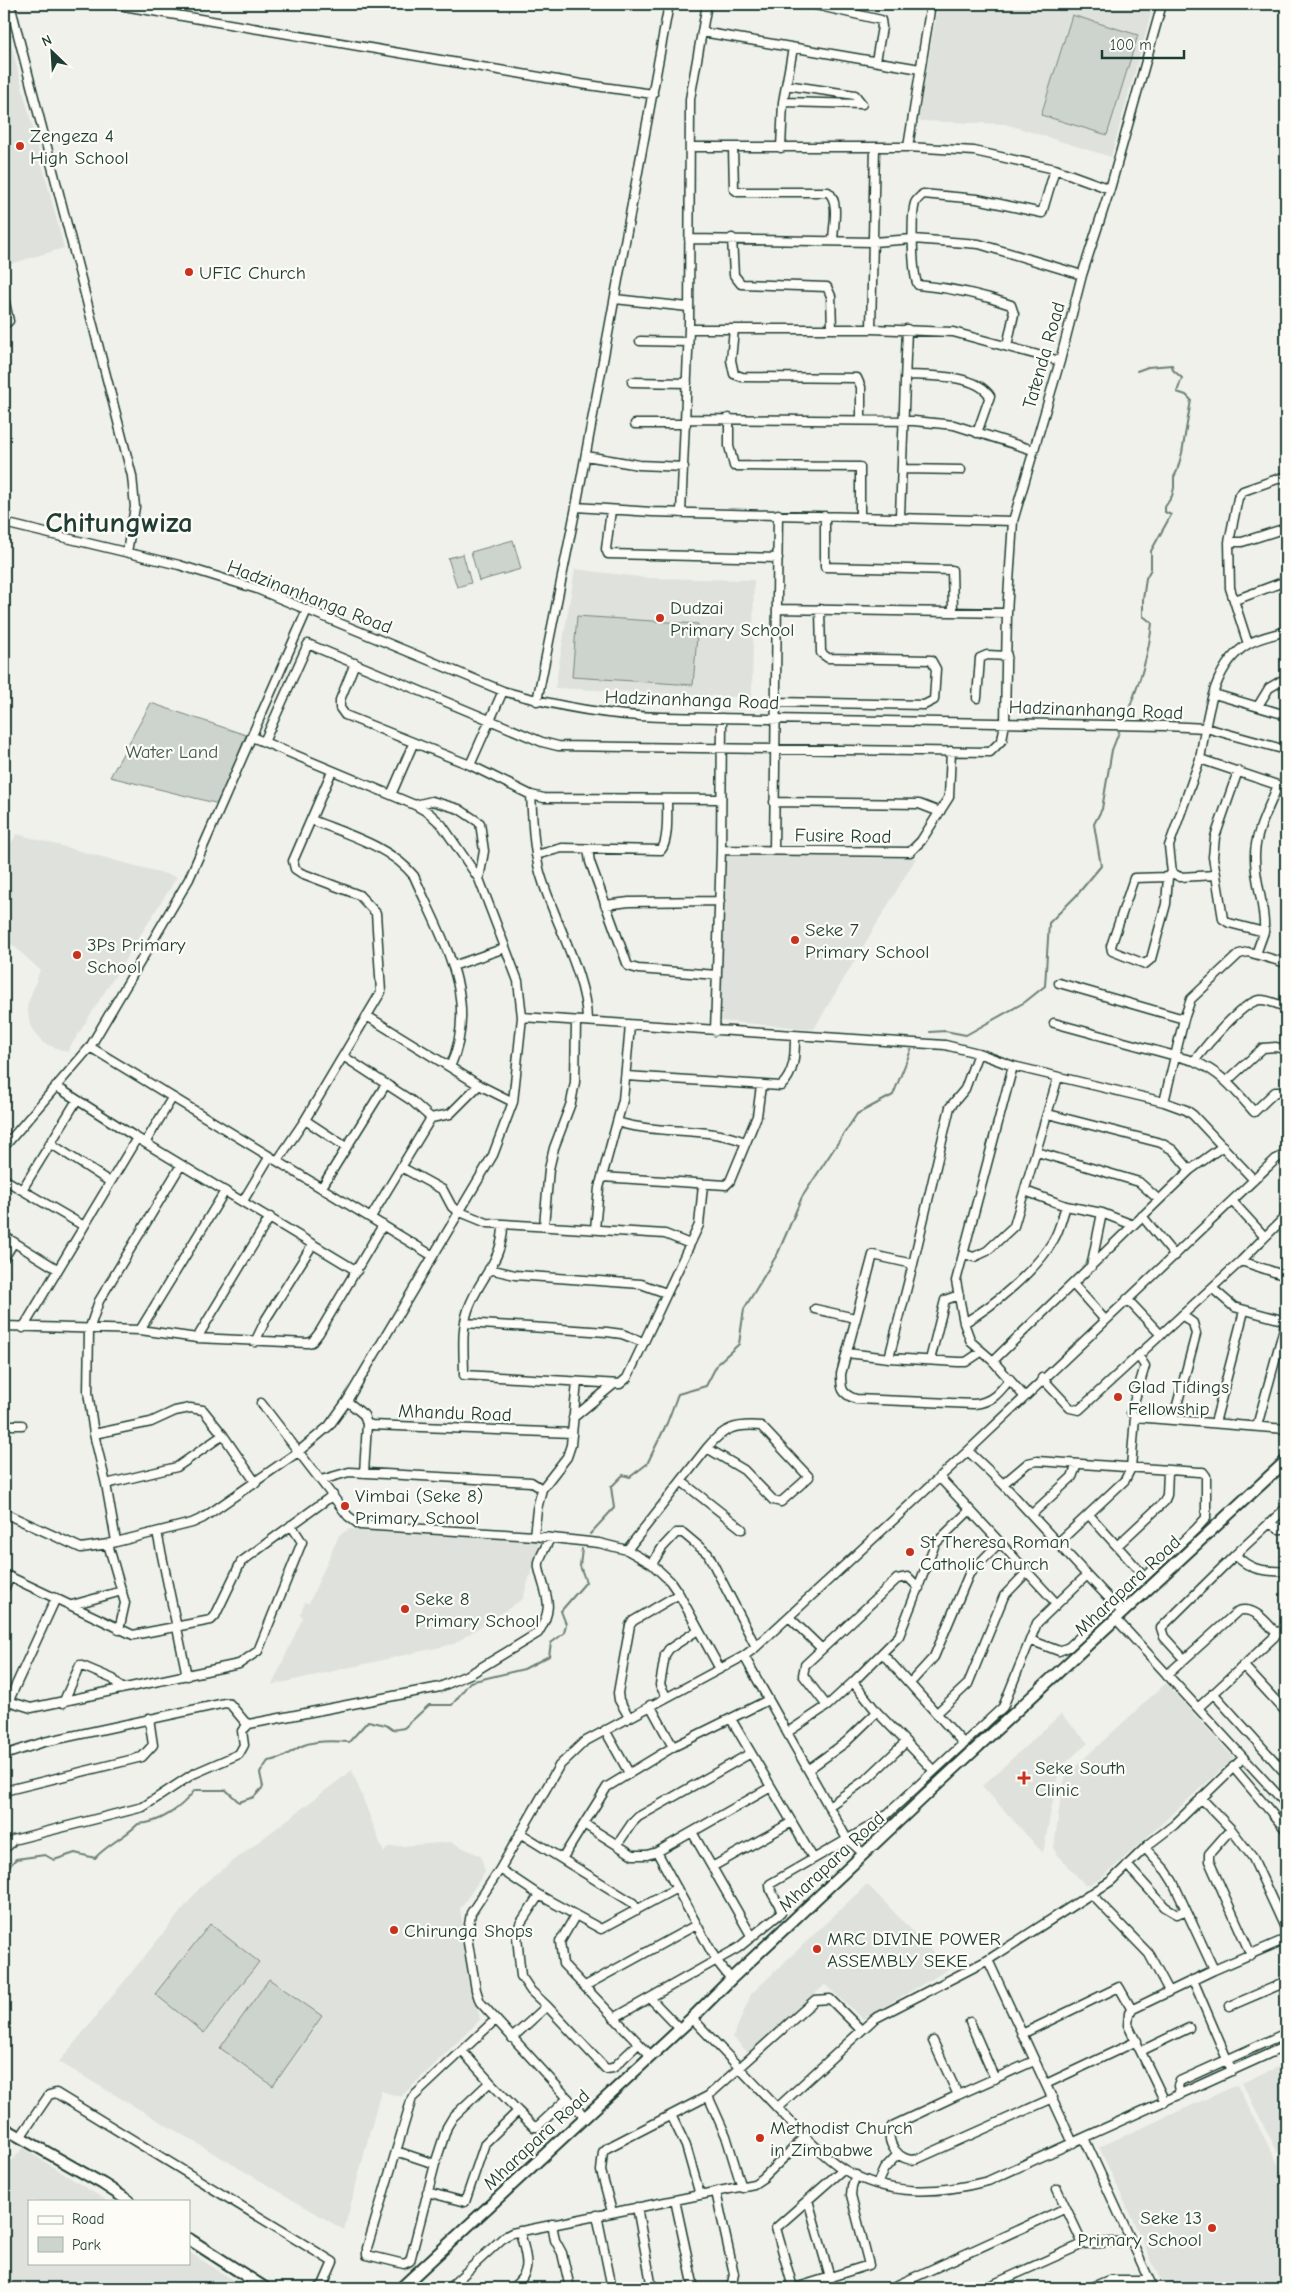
<svg xmlns="http://www.w3.org/2000/svg" width="1290" height="2292" viewBox="0 0 1290 2292" font-family="'Comic Neue',sans-serif">
<rect width="100%" height="100%" fill="#f0f1eb"/>
<filter id="ink" filterUnits="userSpaceOnUse"><feTurbulence type="fractalNoise" baseFrequency=".02" numOctaves="2"/><feDisplacementMap in="SourceGraphic" scale="10" xChannelSelector="R" yChannelSelector="G"/><feConvolveMatrix kernelMatrix="1 2 1 2 8 2 1 2 1" color-interpolation-filters="sRGB"/></filter>
<g filter="url(#ink)">
<path fill="#dfe2dc" d="M938,4H1154L1111,157L1005,124L918,121Z
M4,17L64,248L4,266Z
M575,569L648,578L754,580L752,698L555,688Z
M17,834L177,877L67,1052L43,1043L30,1025L27,1006L40,970L4,937V853Z
M724,855L916,858L814,1029L721,1021Z
M349,1529L540,1542L523,1599L454,1644L272,1685L303,1617L300,1615L305,1602L309,1603L339,1535Z
M1166,1683L1234,1758L1101,1879L1086,1886L1056,1854L1054,1848L1062,1787L1066,1775Z
M1061,1714L1088,1743L1059,1769L1043,1853L982,1786Z
M352,1770L384,1853L388,1847L451,1842L481,1856L485,1872L460,1909L480,2020L401,2097L381,2091L344,2230L59,2062L202,1885Z
M867,1884L949,1969L863,2019L825,1985L748,2053L733,2037L751,1994Z
M1286,2063V2169L1242,2083Z
M1237,2085L1286,2179V2276L1261,2288H1164L1099,2147Z
M23,2148L107,2201H29V2263H189V2252L246,2288H4V2175L7,2166Z"/>
<path fill="#cdd3cd" stroke="#768880" d="M1072,15L1138,35L1107,135L1041,115Z
M513,540L521,569L479,581L471,552Z
M463,554L471,583L457,587L448,558Z
M577,616L698,624L693,685L572,677Z
M151,703L246,735L219,804L110,777Z
M210,1924L259,1962L204,2033L155,1994Z
M269,1979L322,2016L273,2086L220,2048Z"/>
<g fill="none" stroke-linecap="round" stroke-linejoin="round">
<path stroke="#6c8077" stroke-width="2" d="M1127,714C1139,684 1149,655 1152,623L1143,616V600L1146,578L1151,569V551L1171,515L1165,512V507L1172,496L1174,488V477L1177,471L1182,453L1191,400L1186,395L1177,392L1182,378L1173,370L1172,365L1148,367L1137,371
M930,1032L945,1031L966,1035L1025,1002L1045,986L1049,923L1076,896L1101,866L1094,824L1102,809L1112,750L1119,732
M590,1534L614,1508L611,1487L623,1475L630,1477L647,1464L667,1423L678,1394L706,1386L718,1363L739,1344L744,1309L778,1253L802,1197L857,1114L893,1095L911,1050
M4,1872L16,1859L45,1855L54,1860L75,1853L95,1858C108,1844 125,1837 138,1824C161,1823 181,1808 195,1790H226L239,1802L254,1797L263,1787L260,1773L268,1761C285,1759 290,1751 304,1745C317,1740 336,1741 349,1742L368,1721L386,1725L393,1730L404,1728L429,1705H452L470,1682L524,1669L549,1656L551,1643L564,1633L566,1624L561,1611L586,1582L580,1566L582,1549"/>
<g stroke="#1f3d34" stroke-width="11">
<path id="minor" d="M10,4L132,476L135,507L127,552
M112,4L581,84L653,94
M811,4L881,20L882,27L876,61
M702,32L920,69
M783,102L862,104L855,95L786,85
M690,147H908L974,151L1055,169L1110,189
M908,147L931,4
M733,148L734,189L738,192H828C840,201 833,228 833,241
M781,148L783,102L793,48
M732,238L734,275L741,284L827,287L831,296L832,329
M689,239L873,242L913,239L979,244L1082,275
M4,298L9,321L4,325
M615,299L688,307
M689,329H871L953,332L1060,361
M734,329L731,360L734,374L742,377L857,378L861,387V420
M871,329L875,148
M640,341L688,342
M1007,346L1014,314L1011,305C981,294 950,288 918,285C912,275 911,215 915,203C916,200 920,197 923,194L977,199L1042,213L1055,169
M906,375C930,376 976,374 990,396L977,433
M632,382L687,383
M729,418V446L734,466L860,467V515
M687,419L914,421L954,425L1033,450
M635,424H686
M586,456L639,465L684,467
M903,469L961,470
M576,507L652,512L1013,521
M611,510L606,549L608,554L778,558
M681,513L689,329L690,99L707,4
M825,516V567L952,570L953,611
M900,516L907,329
M4,523L179,565L257,589L503,691C555,706 608,716 662,717L1166,726L1206,728L1286,750
M1229,542H1242L1286,528
M1235,600L1286,581
M778,609L1007,613
M1286,631C1274,635 1261,637 1250,643C1211,664 1207,720 1200,759L1286,788
M1248,644L1230,588L1229,542L1238,498L1243,491L1286,476
M355,663L340,700V708L345,715L470,765L531,795L544,798L721,799
M1214,694L1286,715
M977,698L980,658L987,655L1007,656
M537,701L576,507L669,4
M777,702L924,705L934,700L936,669L931,660L828,658L821,653L820,609
M1258,706L1269,688L1286,678
M264,742L308,644L542,742L558,746L990,752L1002,740L1005,723L1007,613L1013,521L1060,361L1082,275L1110,189L1162,4
M1200,759L1169,846L1172,873L1180,877L1216,875L1213,857L1215,837L1238,771
M470,765L503,691
M391,795L413,744
M531,795C533,824 533,854 543,882C556,924 587,978 587,1021
M774,802L919,804L940,812
M415,805L432,801L459,809L480,823L484,851L479,879
M312,820C346,834 390,846 414,876C441,938 481,999 450,1067
M588,849L590,862L628,966L638,969L717,975
M721,850L910,852L921,841L949,797L951,751
M774,850L778,514
M536,855L562,848L661,850C669,841 667,812 667,800
M1216,875L1223,919L1229,923L1264,932L1256,954
M1168,877L1166,904L1151,959L1145,964L1112,951L1111,946L1134,878L1168,877L1172,873
M605,905L629,902L720,901
M1264,932C1266,906 1254,881 1255,855C1255,832 1270,806 1278,785
M453,966L505,948
M1059,983L1184,1019
M367,1016L479,1085L513,1102
M522,1017L945,1045L978,1053L1013,1066L1164,1102L1186,1110L1193,1115L1254,1180
M1054,1023L1194,1061C1222,1073 1235,1090 1254,1112L1275,1092H1286
M715,1031L721,850L722,718
M90,1047L433,1256
M343,1056L412,1101L431,1118L450,1114L479,1085
M1194,1061C1205,1047 1243,1001 1260,1000C1267,999 1279,1005 1286,1007
M1013,1066L956,1281L964,1323L971,1342L993,1361L1024,1396
M626,1076L781,1086C795,1073 795,1054 795,1036
M1227,1081L1263,1048L1276,1047L1286,1050
M57,1087L137,1138L357,1271
M77,1100L22,1190L84,1226
M1164,1102L1184,1019L1191,999L1239,954L1248,952L1286,963
M1048,1114L1161,1143L1173,1150L1190,1170
M305,1120L346,1147
M617,1122C659,1135 705,1126 745,1142
M50,1143L110,1182
M145,1143L172,1098
M4,1147L90,1047L189,879L307,610
M1037,1152L1139,1182L1159,1200
M278,1160L305,1120L381,992L376,913L359,895L301,873L295,869L293,861L332,771
M401,1167L443,1190L452,1207L460,1212L487,1223L665,1234L690,1244
M602,1177L726,1185L730,1181L757,1116L761,1086
M4,1179L22,1190
M322,1187L386,1084
M1025,1191L1066,1206
M243,1201L270,1156
M1232,1201L1264,1236
M1142,1216L1175,1256
M371,1217L431,1118
M503,1225C503,1262 479,1277 468,1310C461,1330 464,1354 464,1375L620,1384L627,1378L699,1225L703,1185
M544,1226L549,1169L554,1148L571,1103L575,1082L576,1021
M595,1229L599,1188L623,1100L630,1026
M4,1236L57,1269
M964,1254L974,1257L987,1251L1014,1226L1058,1077
M4,1258L14,1242
M1241,1261L1286,1276
M913,1264L950,1107L965,1089L978,1053
M1091,1267L1102,1213
M489,1269L515,1275L641,1284L666,1293
M1073,1284L1105,1320
M1212,1288L1234,1307L1286,1321L1257,1426
M1127,1299L1161,1335
M815,1309L855,1318
M465,1323L607,1332L622,1334L643,1342
M964,1323C993,1306 1038,1269 1054,1239C1060,1229 1062,1217 1066,1206L1102,1213L1133,1225
M4,1326L140,1330L197,1338L307,1343L312,1342L319,1333L383,1225
M23,1328L137,1138
M140,1330L225,1191
M197,1338L270,1217
M255,1342L266,1319L313,1244
M847,1353L889,1358L913,1264L873,1255L841,1374C841,1388 841,1394 856,1399L974,1404C992,1402 999,1393 1010,1379
M1138,1355L1145,1366L1131,1412L1135,1417L1286,1429
M889,1358L958,1362H966L981,1352
M930,1360L945,1300L959,1295
M993,1361L1190,1170L1223,1146
M1042,1378L1070,1408L1079,1410L1241,1261L1286,1216
M347,1401L364,1415L367,1424L372,1425L572,1433
M261,1403L348,1516L360,1525L534,1536L599,1543L627,1550L652,1564L670,1581L679,1594L720,1669
M573,1418L613,1385
M1173,1420L1196,1334L1193,1323L1182,1315
M1215,1423L1244,1311
M4,1425H22
M94,1434L151,1422L175,1411L190,1408L203,1410L223,1435L256,1483
M364,1473L367,1424
M939,1477L970,1510
M321,1480L349,1472L531,1482L542,1489
M681,1481L742,1529
M106,1484L177,1467L223,1435
M1003,1484L1028,1463L1037,1461L1199,1472H1203L1206,1476V1518L1196,1529L1069,1647L1059,1651L1030,1640
M4,1513L81,1548L108,1544L192,1523L203,1518L298,1452L329,1426L347,1401L493,1155L513,1102L522,1017L518,981L479,879L442,825L429,813L415,805L252,737
M1032,1514L1072,1477L1077,1464
M1090,1516L1144,1576
M1269,1523L1279,1529H1286
M157,1532L187,1676
M534,1536L537,1509L542,1489L567,1457L571,1445L577,1382
M116,1541L106,1484L94,1434L88,1392L89,1330L99,1301L181,1165
M1058,1543L1125,1480L1131,1468L1135,1417
M108,1544L125,1603L119,1630
M1117,1546L1164,1502L1167,1495L1168,1471
M627,1550L707,1448C723,1428 735,1424 761,1426L809,1477L781,1502L773,1500L744,1470L707,1448
M1235,1555C1253,1572 1263,1570 1286,1572
M652,1564L662,1548L676,1533H683L708,1554L756,1647
M4,1574L133,1635L211,1620L215,1616L241,1562L333,1495
M1087,1575L1123,1613
M4,1589L10,1577
M72,1605L122,1591
M789,1617L821,1648
M1116,1619L1286,1804
M882,1653L964,1744
M744,1656L847,1839L864,1854
M1184,1659L1164,1637L1161,1628L1235,1555L1286,1508
M1243,1665L1286,1712
M1167,1675L1238,1611C1255,1606 1266,1622 1277,1634
M910,1683L934,1657L969,1574L999,1543
M1213,1693L1286,1774
M666,1696L660,1685L665,1655L669,1649L698,1630
M8,1701L31,1708L239,1664L258,1651L302,1542L291,1525
M63,1703L80,1665L113,1679L122,1689
M650,1705L673,1747
M827,1706L803,1675L805,1665L897,1579L908,1577L919,1588
M1199,1707L1286,1626
M4,1711L56,1598
M937,1713L968,1684L1004,1596L1027,1572
M629,1717L619,1700L618,1693L630,1625L633,1621L679,1594
M731,1719L813,1858
M605,1730L629,1773
M788,1732L827,1706L853,1682
M4,1755L44,1742L225,1703L230,1704L245,1722L249,1724L440,1687L472,1673L538,1633C556,1605 545,1596 539,1568C537,1559 547,1546 550,1538
M1233,1767L1286,1830
M809,1769L846,1742L877,1712
M934,1771L877,1712L853,1682L899,1636L935,1544L970,1510L1056,1603
M4,1791L142,1757L153,1745L149,1718
M1201,1798L1231,1829L1209,1854V1861L1251,1955
M829,1806L868,1778L906,1742
M584,1824L633,1855H647L657,1852L771,1787
M1231,1829L1253,1858L1286,1930
M692,1832L752,1937
M520,1833L633,1903L637,1910
M617,1845L632,1823L638,1817L751,1753
M8,1846L13,1840L143,1807L193,1774L239,1754L244,1745L242,1731L249,1724
M1145,1848L1166,1871L1173,1882L1214,1970
M657,1852L716,1960L731,1979
M562,1859L607,1787L673,1747L768,1700
M1127,1865L1165,1907L1177,1914L1186,1910
M712,1867L792,1822
M500,1869L539,1895L520,1924L517,1937L521,1976L531,1991L547,2006L512,2038
M1091,1894L1149,1954L1169,1991
M539,1895L601,1929L677,1888
M575,1916L560,1942L563,1964L651,2056
M988,1960L1073,2143
M1193,1980L1232,2071
M585,1986L696,1925
M650,1998L680,2029
M547,2006L606,2069L613,2068L638,2044
M1230,2006L1286,1982
M614,2018L738,1948L781,1913C781,1902 769,1895 770,1884L881,1820L1003,1707L1037,1623L1087,1575L1003,1484L968,1451
M692,2018L805,2137C817,2148 829,2160 843,2169C889,2197 938,2194 988,2181L1286,2046
M970,2022L995,2079
M1022,2034L1119,1987L1132,2010
M933,2041L958,2095L1034,2061
M462,2051L490,2082L453,2117L447,2127L435,2164L410,2261L404,2264L367,2255V2248L412,2098L495,2020
M1141,2051L1189,2028
M1046,2084L1137,2041
M958,2095L892,2126C883,2141 900,2164 917,2159L1053,2098
M1180,2095L1178,2086L1180,2081L1286,2033
M708,2096L726,2136L742,2188
M1165,2102L1128,2025L1129,2013L1133,2009L1214,1970L1286,1939
M777,2108L874,2019L988,1960L1111,1881L1148,1845L1174,1825L1243,1758
M518,2111L534,2127H537L568,2098
M671,2115L686,2146L700,2195
M585,2117L480,2002L476,1990L467,1937L471,1913L500,1869L559,1766L584,1742L744,1656L756,1647L968,1451L1276,1159L1286,1154
M21,2136L49,2095L56,2093L333,2262L323,2285L319,2288
M1084,2138L1153,2288
M396,2151L435,2164
M877,2184L884,2169L898,2154
M1057,2189L1066,2208
M427,2192L465,2202L485,2143L518,2111L490,2082
M716,2192L734,2274L731,2288
M675,2200L694,2288
M808,2200L830,2278
M637,2207L652,2288
M612,2212L601,2171L603,2152L607,2148L708,2096L815,2000L830,1999L861,2030
M597,2215L612,2288
M552,2224L555,2240L562,2253L570,2288
M449,2288L504,2237L512,2233L754,2184L763,2178L805,2137
M512,2288C535,2271 525,2256 520,2231
M793,2288L776,2228L843,2169
M795,2288L869,2265L851,2195L852,2186L856,2175
M891,2288L1066,2208L1083,2244
M985,2288L1083,2244L1131,2241
M1090,2288L1109,2280H1149"/>
</g>
<g stroke="#1f3d34" stroke-width="14">
<path id="major" d="M4,2128L103,2184L129,2201
M189,2239L265,2288
M401,2288L692,2018L731,1979L942,1780L1286,1461"/>
</g>
<use href="#minor" stroke="#fdfcf7" stroke-width="8"/>
<use href="#major" stroke="#fdfcf7" stroke-width="10"/>
</g>
</g>
<g fill="#c8321e" stroke="#fdfcf7" stroke-width="2">
<circle cx="20" cy="146" r="5"/>
<circle cx="189" cy="272" r="5"/>
<circle cx="660" cy="618" r="5"/>
<circle cx="795" cy="940" r="5"/>
<circle cx="77" cy="955" r="5"/>
<circle cx="1118" cy="1397" r="5"/>
<circle cx="345" cy="1506" r="5"/>
<circle cx="910" cy="1552" r="5"/>
<circle cx="405" cy="1609" r="5"/>
<path d="M1021.5 1770.5h5v5h5v5h-5v5h-5v-5h-5v-5h5z"/>
<circle cx="394" cy="1930" r="5"/>
<circle cx="817" cy="1949" r="5"/>
<circle cx="760" cy="2138" r="5"/>
<circle cx="1212" cy="2228" r="5"/>
</g>
<g text-anchor="middle" stroke-width="4.5" stroke-linejoin="round" paint-order="stroke">
<g font-size="19" fill="#1f3d34" stroke="#fdfcf7" text-anchor="start">
<text x="30" y="142">Zengeza 4<tspan x="30" dy="22">High School</tspan></text>
<text x="199" y="279">UFIC Church</text>
<text x="670" y="614">Dudzai<tspan x="670" dy="22">Primary School</tspan></text>
<text x="805" y="936">Seke 7<tspan x="805" dy="22">Primary School</tspan></text>
<text x="87" y="951">3Ps Primary<tspan x="87" dy="22">School</tspan></text>
<text x="1128" y="1393">Glad Tidings<tspan x="1128" dy="22">Fellowship</tspan></text>
<text x="355" y="1502">Vimbai (Seke 8)<tspan x="355" dy="22">Primary School</tspan></text>
<text x="920" y="1548">St Theresa Roman<tspan x="920" dy="22">Catholic Church</tspan></text>
<text x="415" y="1605">Seke 8<tspan x="415" dy="22">Primary School</tspan></text>
<text x="1035" y="1774">Seke South<tspan x="1035" dy="22">Clinic</tspan></text>
<text x="404" y="1937">Chirunga Shops</text>
<text x="827" y="1945">MRC DIVINE POWER<tspan x="827" dy="22">ASSEMBLY SEKE</tspan></text>
<text x="770" y="2134">Methodist Church<tspan x="770" dy="22">in Zimbabwe</tspan></text>
<text x="1202" y="2224" text-anchor="end">Seke 13<tspan x="1202" dy="22">Primary School</tspan></text>
</g>
<g font-size="19" fill="#1f3d34" stroke="#fdfcf7">
<text transform="translate(1043 355) rotate(-74)" y="7">Tatenda Road</text>
<text transform="translate(310 596) rotate(21)" y="7">Hadzinanhanga Road</text>
<text transform="translate(692 699) rotate(2)" y="7">Hadzinanhanga Road</text>
<text transform="translate(1096 709) rotate(2)" y="7">Hadzinanhanga Road</text>
<text transform="translate(843 835) rotate(1)" y="7">Fusire Road</text>
<text transform="translate(455 1412) rotate(2)" y="7">Mhandu Road</text>
<text transform="translate(1127 1585) rotate(-43)" y="7">Mharapara Road</text>
<text transform="translate(831 1861) rotate(-43)" y="7">Mharapara Road</text>
<text transform="translate(536 2139) rotate(-43)" y="7">Mharapara Road</text>
</g>
<g font-size="19" fill="#425b53" stroke="#fdfcf7">
<text x="172" y="758">Water Land</text>
</g>
<g font-size="29" font-weight="bold" fill="#1f3d34" stroke="#fdfcf7">
<text x="119" y="532">Chitungwiza</text>
</g>
</g>
<rect width="1290" height="2292" fill="none" stroke="#fdfcf7" stroke-width="20"/>
<rect x="10" y="10" width="1270" height="2272" fill="none" stroke="#1f3d34" stroke-width="2" filter="url(#ink)"/>
<rect x="28" y="2200" width="162" height="65" fill="#fdfcf7" stroke="#a4b0a9"/>
<rect x="38" y="2216" width="25" height="8" fill="#fdfcf7" stroke="#a4b0a9"/>
<text x="72" y="2224" font-size="15" fill="#1f3d34">Road</text>
<rect x="38" y="2237" width="25" height="15" fill="#cdd3cd" stroke="#a4b0a9"/>
<text x="72" y="2250" font-size="15" fill="#1f3d34">Park</text>
<g transform="translate(52 52) rotate(335)" stroke="#fdfcf7" stroke-width="4" paint-order="stroke">
<path d="M0-4L9 19L0 12L-9 19Z" fill="#1f3d34"/>
<text y="-8" font-size="14" font-weight="bold" text-anchor="middle" fill="#1f3d34">N</text>
</g>
<path d="M1102 50v8h82v-8" fill="none" stroke="#1f3d34" stroke-width="2.5"/>
<text x="1110" y="50" font-size="15" fill="#1f3d34" stroke="#fdfcf7" stroke-width="4" paint-order="stroke">100 m</text>
</svg>
